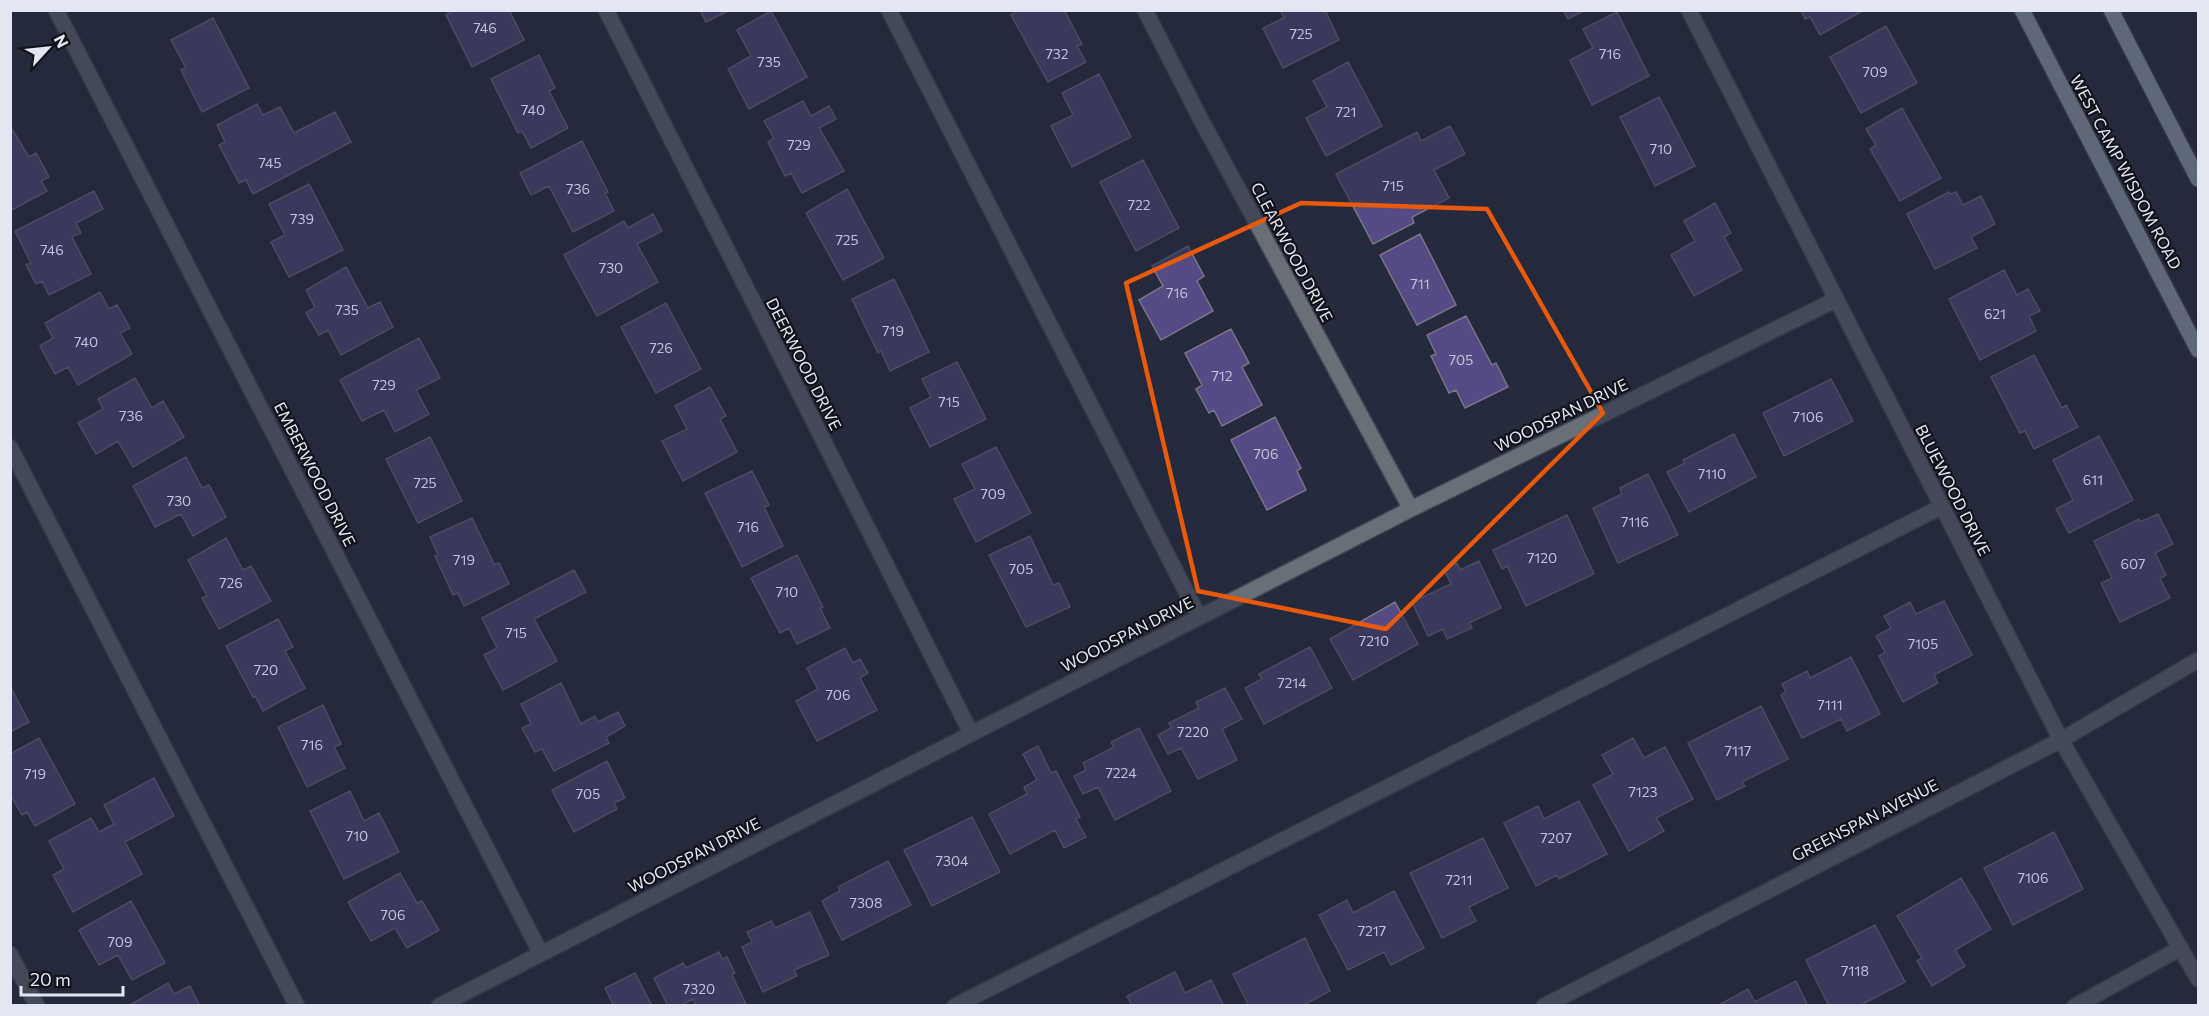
<svg xmlns="http://www.w3.org/2000/svg" width="2209" height="1016" viewBox="0 0 2209 1016" font-family="Commissioner,sans-serif">
<rect width="100%" height="100%" fill="#252a3c"/>
<path fill="#574b85" stroke="#78748b" stroke-width="1.5" d="M454,10H509L524,40L472,67L446,15Z
M700,10H730L706,22Z
M1019,10H1064L1082,44L1077,46L1086,62L1048,82L1011,15Z
M1280,10H1325L1339,40L1283,68L1263,28L1284,18Z
M1563,10H1585L1568,19Z
M1801,10H1862V11L1820,35L1810,17L1805,19Z
M771,11L807,77L749,109L728,69L751,56L737,30Z
M1617,12L1649,76L1592,105L1570,60L1593,48L1583,29Z
M213,18L249,88L202,112L181,70L186,68L171,40Z
M1886,26L1917,83L1861,113L1830,57Z
M539,55L555,88L549,91L568,128L531,148L522,131L518,133L491,79Z
M1348,62L1382,126L1326,156L1306,118L1327,107L1313,81Z
M1099,74L1131,137L1072,167L1051,126L1073,115L1062,93Z
M1659,97L1695,166L1655,186L1620,117Z
M803,101L811,116L829,106L836,119L819,128L844,171L802,193L791,173L785,176L768,142L774,138L764,121Z
M257,104L263,115L280,107L294,133L335,112L351,142L253,194L246,180L239,183L219,145L225,142L217,125Z
M1902,108L1941,178L1900,201L1870,149L1876,145L1866,129Z
M10,126L29,157L36,153L49,177L41,181L47,191L10,211Z
M1450,126L1465,154L1434,170L1449,198L1412,217L1414,223L1373,244L1336,174L1417,132L1421,141Z
M582,141L608,192L605,193L614,211L573,232L549,186L531,195L520,173Z
M1143,160L1179,228L1136,251L1100,182Z
M309,184L343,250L289,277L271,242L285,235L269,204Z
M847,189L884,258L843,280L806,213Z
M94,191L103,209L76,223L81,233L72,237L91,274L49,295L42,281L36,284L26,265L31,263L15,231Z
M1949,192L1951,194L1956,192L1963,205L1981,196L1995,224L1971,237L1977,248L1935,269L1907,214Z
M1715,203L1731,233L1724,237L1742,270L1694,296L1671,255L1695,241L1684,221Z
M653,214L662,231L637,244L658,282L597,316L564,255L624,221L628,228Z
M1420,234L1456,305L1417,325L1380,255Z
M1188,246L1204,276L1197,281L1213,311L1161,340L1139,300L1163,286L1152,266Z
M346,267L368,308L380,302L393,327L341,355L328,330L319,335L306,313L315,307L306,290Z
M2004,270L2017,295L2028,289L2040,311L2029,316L2036,331L1980,360L1949,299Z
M894,279L929,352L890,371L881,351L878,353L852,299Z
M100,292L109,309L117,305L130,328L120,333L132,354L78,385L68,367L55,374L40,346L53,338L45,323Z
M666,303L701,369L656,393L621,327Z
M1466,316L1492,365L1496,363L1508,387L1465,408L1456,390L1449,393L1431,356L1436,354L1427,335Z
M1231,329L1249,363L1242,367L1262,405L1222,426L1214,410L1209,413L1196,389L1202,385L1185,353Z
M419,338L440,378L416,390L429,414L395,432L384,410L362,421L340,380Z
M2034,355L2062,408L2066,405L2078,427L2034,449L2025,431L2020,433L1991,377Z
M957,362L986,419L930,447L910,408L931,397L922,379Z
M135,378L152,408L163,401L184,437L133,467L118,441L96,454L78,423L103,409L98,399Z
M1831,379L1853,421L1784,456L1763,413Z
M710,387L726,416L720,419L737,452L683,481L662,441L687,429L675,406Z
M1275,417L1301,468L1297,471L1306,490L1267,510L1231,440Z
M1734,434L1756,477L1689,512L1667,472L1685,463L1683,460Z
M2099,436L2133,500L2069,533L2056,509L2073,500L2053,460Z
M430,437L462,501L418,523L386,459Z
M996,447L1031,513L976,542L954,499L975,489L962,464Z
M186,457L202,488L209,485L226,517L193,536L181,514L155,527L133,486Z
M752,471L769,505L764,507L783,546L742,567L705,493Z
M1648,474L1678,535L1618,563L1593,508L1622,494L1620,488Z
M2158,514L2173,544L2155,553L2166,575L2160,579L2170,598L2120,622L2101,583L2112,578L2094,541L2139,519L2140,522Z
M1567,515L1594,574L1526,606L1507,566L1502,569L1493,550Z
M472,518L494,564L499,563L509,584L464,606L458,593L453,595L435,556L438,555L430,537Z
M1030,536L1053,585L1059,583L1070,607L1026,627L989,555Z
M226,538L243,570L251,566L271,601L219,629L202,598L207,596L188,560Z
M797,555L823,607L820,608L830,628L797,644L789,628L780,633L751,578Z
M1479,561L1501,608L1469,623L1472,628L1447,639L1443,629L1428,636L1412,602L1451,584L1444,569L1457,563L1460,570Z
M574,570L586,592L534,619L557,661L503,690L484,655L497,648L482,618Z
M1944,601L1972,655L1934,675L1938,683L1903,702L1879,656L1885,652L1876,636L1891,628L1884,616L1910,602L1916,614Z
M1395,602L1418,644L1353,680L1330,639Z
M278,619L293,647L285,651L305,688L263,711L255,696L253,697L226,646Z
M1310,647L1332,688L1264,724L1245,688L1262,679L1259,674Z
M845,648L853,663L860,659L868,673L860,678L877,710L817,741L796,701L818,689L807,668Z
M1851,657L1880,714L1847,731L1841,719L1802,738L1781,695L1786,692L1782,684L1807,671L1810,678Z
M561,683L581,724L595,716L598,722L618,712L625,726L606,737L609,743L554,771L542,749L535,752L522,728L531,724L521,704Z
M10,686L29,722L10,732Z
M1225,688L1242,719L1222,729L1237,760L1198,779L1181,748L1168,754L1158,735L1171,728L1169,723L1199,708L1196,702Z
M323,705L341,744L334,747L345,768L307,787L278,727Z
M1761,706L1788,759L1742,782L1745,786L1717,800L1688,743Z
M1139,728L1171,791L1115,820L1098,787L1083,794L1074,776L1086,770L1083,763L1114,747L1111,742Z
M39,738L75,804L35,826L27,812L22,815L10,794V754Z
M1633,738L1644,758L1665,747L1693,799L1656,818L1664,831L1629,851L1593,785L1613,774L1602,755Z
M1038,746L1051,773L1056,771L1080,817L1076,819L1086,837L1064,848L1055,830L1010,854L989,814L1027,794L1024,787L1037,780L1023,754Z
M607,761L625,798L614,803L617,809L574,832L552,790Z
M154,778L174,816L125,842L142,874L73,912L53,875L64,869L49,841L91,818L99,832L114,824L104,805Z
M350,791L364,821L379,813L399,852L344,879L310,811Z
M1579,801L1607,854L1559,879L1557,875L1536,886L1504,823L1538,806L1544,819Z
M972,817L1000,872L932,906L904,850Z
M2054,832L2083,889L2013,925L1984,868Z
M1483,838L1508,888L1469,907L1476,921L1442,938L1410,873Z
M888,861L911,905L842,940L822,901L840,891L838,887Z
M400,873L417,903L422,901L439,930L407,948L395,928L371,941L348,902Z
M1961,878L1991,929L1955,950L1965,966L1932,986L1917,961L1922,958L1897,916Z
M1394,891L1424,948L1391,965L1384,952L1348,970L1319,915L1347,900L1353,913Z
M131,901L165,963L132,980L118,955L99,965L79,930Z
M810,912L829,955L794,970L797,976L763,992L742,947L752,942L747,932L771,921L775,928Z
M1875,925L1905,982L1859,1006H1829L1806,960Z
M1305,938L1330,991L1302,1006H1249L1233,974Z
M719,952L722,959L727,957L735,973L732,975L746,1004L696,1006L693,999L680,1006H668L654,978L683,963L686,968Z
M1175,972L1185,993L1211,980L1224,1006H1132L1127,996Z
M635,973L652,1006H614L605,988Z
M1796,981L1808,1006H1717L1748,989L1755,1002Z
M168,983L174,994L190,986L200,1006H128Z"/>
<g fill="none" stroke-linecap="round" stroke-linejoin="round">
<g stroke="#434859" stroke-width="18">
<path id="minor" d="M56,10L541,954
M606,10L971,733
M889,10L1199,617
M1145,10L1200,118L1411,509
M1689,10L2061,740L2198,979
M10,447L297,1006
M10,954L37,1006
M439,1006L1411,509L1835,300
M955,1006L1941,507
M1544,1006L2061,740L2198,660
M2075,1006L2181,948"/>
</g>
<g stroke="#434859" stroke-width="18">
<path id="major" d="M2022,10L2198,350
M2111,10L2198,179"/>
</g>
<use href="#minor" stroke="#686f77" stroke-width="15"/>
<use href="#major" stroke="#a5b3c4" stroke-width="15"/>
</g>
<path d="M0 0H2209V1016H0ZM1301,203L1487,209L1603,413L1386,629L1198,591L1126,283Z" fill="#252a3c" fill-opacity=".55" fill-rule="evenodd"/>
<path fill="none" stroke="#e8590c" stroke-width="4.5" stroke-linejoin="round" d="M1301,203L1487,209L1603,413L1386,629L1198,591L1126,283Z"/>
<g text-anchor="middle" stroke-width="4.5" stroke-linejoin="round" paint-order="stroke">
<g font-size="14" fill="#c0c0d8">
<text x="485" y="33">746</text>
<text x="1301" y="39">725</text>
<text x="1057" y="59">732</text>
<text x="1610" y="59">716</text>
<text x="769" y="67">735</text>
<text x="1875" y="77">709</text>
<text x="533" y="115">740</text>
<text x="1346" y="117">721</text>
<text x="799" y="150">729</text>
<text x="1661" y="154">710</text>
<text x="270" y="168">745</text>
<text x="1393" y="191">715</text>
<text x="578" y="194">736</text>
<text x="1139" y="210">722</text>
<text x="302" y="224">739</text>
<text x="847" y="245">725</text>
<text x="52" y="255">746</text>
<text x="611" y="273">730</text>
<text x="1420" y="289">711</text>
<text x="1177" y="298">716</text>
<text x="347" y="315">735</text>
<text x="1995" y="319">621</text>
<text x="893" y="336">719</text>
<text x="86" y="347">740</text>
<text x="661" y="353">726</text>
<text x="1461" y="365">705</text>
<text x="1222" y="381">712</text>
<text x="384" y="390">729</text>
<text x="949" y="407">715</text>
<text x="131" y="421">736</text>
<text x="1808" y="422">7106</text>
<text x="1266" y="459">706</text>
<text x="1712" y="479">7110</text>
<text x="2093" y="485">611</text>
<text x="425" y="488">725</text>
<text x="993" y="499">709</text>
<text x="179" y="506">730</text>
<text x="1635" y="527">7116</text>
<text x="748" y="532">716</text>
<text x="1542" y="563">7120</text>
<text x="464" y="565">719</text>
<text x="2133" y="569">607</text>
<text x="1021" y="574">705</text>
<text x="231" y="588">726</text>
<text x="787" y="597">710</text>
<text x="516" y="638">715</text>
<text x="1374" y="646">7210</text>
<text x="1923" y="649">7105</text>
<text x="266" y="675">720</text>
<text x="1292" y="688">7214</text>
<text x="838" y="700">706</text>
<text x="1830" y="710">7111</text>
<text x="1193" y="737">7220</text>
<text x="312" y="750">716</text>
<text x="1738" y="756">7117</text>
<text x="1121" y="778">7224</text>
<text x="35" y="779">719</text>
<text x="1643" y="797">7123</text>
<text x="588" y="799">705</text>
<text x="357" y="841">710</text>
<text x="1556" y="843">7207</text>
<text x="952" y="866">7304</text>
<text x="2033" y="883">7106</text>
<text x="1459" y="885">7211</text>
<text x="866" y="908">7308</text>
<text x="393" y="920">706</text>
<text x="1372" y="936">7217</text>
<text x="120" y="947">709</text>
<text x="1855" y="976">7118</text>
<text x="699" y="994">7320</text>
</g>
<g font-size="16" fill="#e3e7f3" stroke="#11131b">
<text transform="translate(2126 172) rotate(62)" y="6">WEST CAMP WISDOM ROAD</text>
<text transform="translate(1292 252) rotate(62)" y="6">CLEARWOOD DRIVE</text>
<text transform="translate(804 364) rotate(63)" y="6">DEERWOOD DRIVE</text>
<text transform="translate(1561 415) rotate(-26)" y="6">WOODSPAN DRIVE</text>
<text transform="translate(315 474) rotate(63)" y="6">EMBERWOOD DRIVE</text>
<text transform="translate(1953 490) rotate(63)" y="6">BLUEWOOD DRIVE</text>
<text transform="translate(1127 634) rotate(-27)" y="6">WOODSPAN DRIVE</text>
<text transform="translate(1865 820) rotate(-27)" y="6">GREENSPAN AVENUE</text>
<text transform="translate(694 855) rotate(-27)" y="6">WOODSPAN DRIVE</text>
</g>
</g>
<rect width="2209" height="1016" fill="none" stroke="#e3e7f3" stroke-width="24"/>
<g transform="translate(48 48) rotate(63)" stroke="#11131b" stroke-width="4.5" paint-order="stroke">
<path d="M0-4.5L10 22L0 15L-10 22Z" fill="#e3e7f3"/>
<text y="-9" font-size="16" font-weight="bold" text-anchor="middle" fill="#e3e7f3">N</text>
</g>
<path d="M21 986v9h102v-9" fill="none" stroke="#e3e7f3" stroke-width="3"/>
<text x="30" y="986" font-size="18" fill="#e3e7f3" stroke="#11131b" stroke-width="4.5" paint-order="stroke">20 m</text>
</svg>
